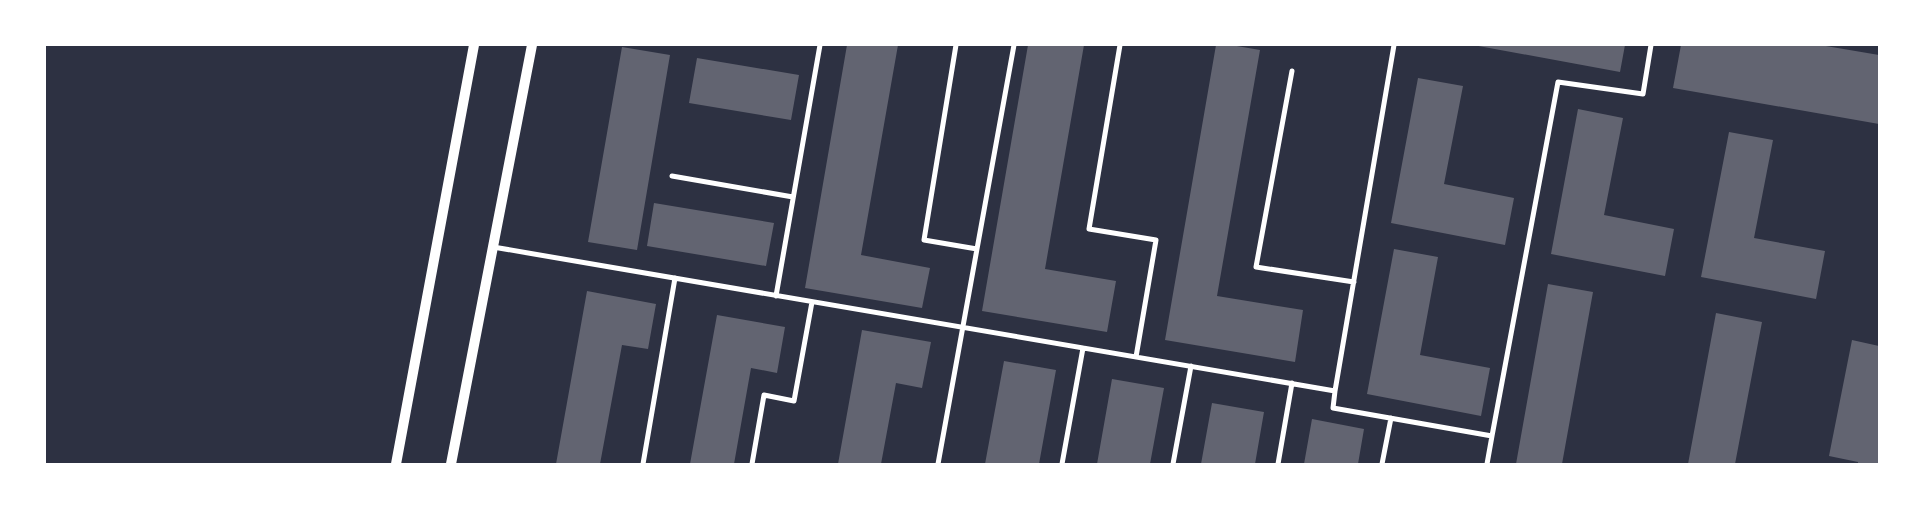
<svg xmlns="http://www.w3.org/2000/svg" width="1924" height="509" viewBox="0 0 1924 509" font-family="'Space Grotesk',sans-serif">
<rect width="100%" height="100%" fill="#2d3142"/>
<path fill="#626471" d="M847,45H898L861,255L930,268L922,308L805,288Z
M1028,45H1084L1045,269L1116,281L1107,332L982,311Z
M1216,45H1231L1260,50L1217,296L1303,310L1295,362L1165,340Z
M1473,45H1625L1620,72Z
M1681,45H1820L1879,55V124L1673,88Z
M622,47L670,55L637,250L588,242Z
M697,58L799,75L791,120L689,103Z
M1418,78L1463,86L1444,184L1514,198L1505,245L1391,223Z
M1578,109L1623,118L1604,215L1674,229L1665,276L1551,254Z
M1729,132L1773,140L1754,238L1825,251L1816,299L1701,277Z
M654,203L774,223L766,266L647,246Z
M1394,249L1438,257L1420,355L1490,368L1481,416L1367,394Z
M1548,284L1593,292L1562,464H1516Z
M587,291L656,304L648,349L622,345L600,464H556Z
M1716,313L1762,322L1735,464H1688Z
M717,315L785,327L777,373L751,368L734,464H690Z
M862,330L931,342L922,388L896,383L881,464H838Z
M1852,340L1879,346V464H1858V462L1829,456Z
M1004,361L1056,370L1039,464H985Z
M1112,379L1164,388L1150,464H1097Z
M1212,403L1264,412L1255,464H1201Z
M1312,419L1364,429L1358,464H1304Z"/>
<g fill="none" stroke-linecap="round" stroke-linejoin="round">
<path stroke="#fff" stroke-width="5" d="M956,45L924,240L977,249
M1120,45L1089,229L1156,240L1136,357
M1292,71L1256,267L1354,282
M672,176L793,197
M493,247L1335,391L1394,45
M776,296L820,45
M1335,391L1333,408L1492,436L1487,464
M1492,436L1558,82L1643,94L1651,45
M643,464L675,278
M752,464L764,395L794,401L812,302
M938,464L1014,45
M1062,464L1083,348
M1173,464L1191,366
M1278,464L1292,383
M1382,464L1391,418"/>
<path stroke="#fff" stroke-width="10" d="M396,464L474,45
M451,464L532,45"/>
</g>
<rect width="1924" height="509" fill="none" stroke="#ffffff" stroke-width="92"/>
</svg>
